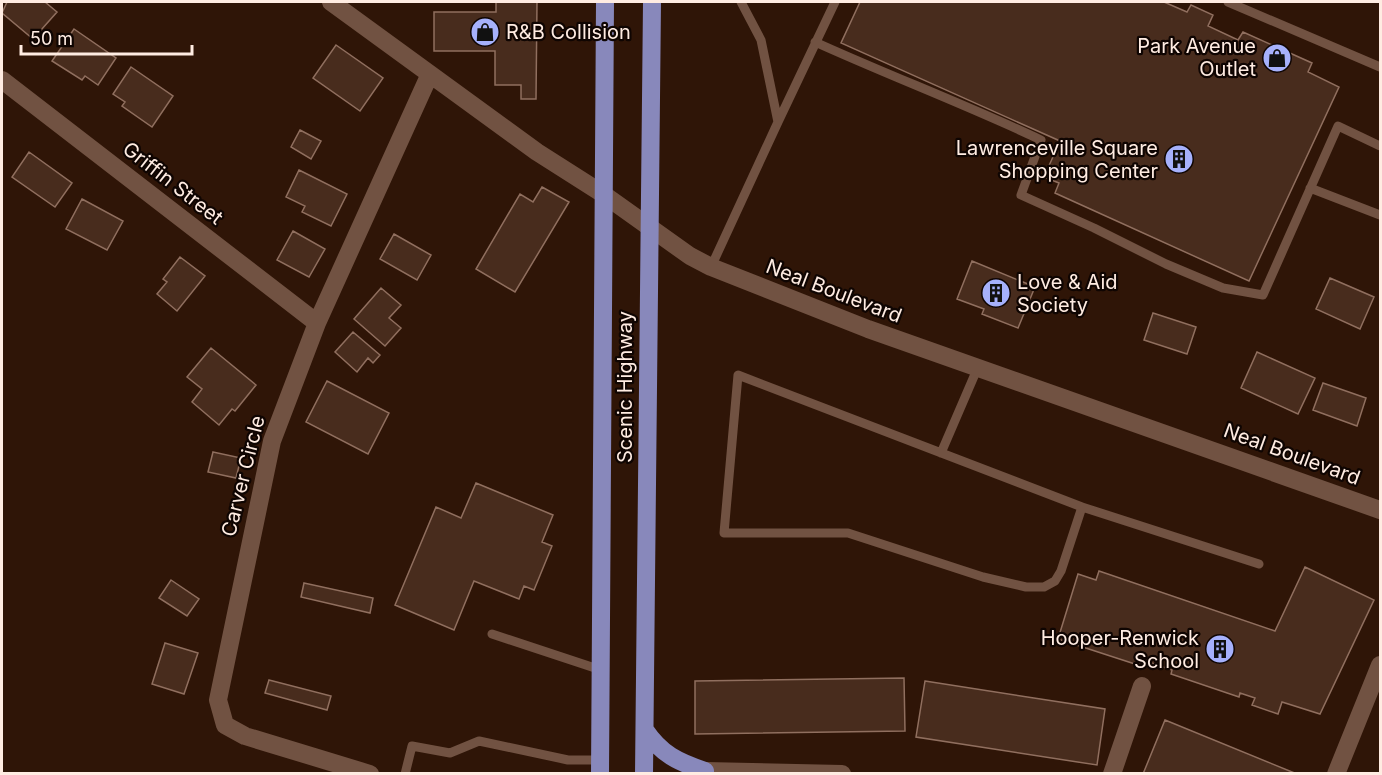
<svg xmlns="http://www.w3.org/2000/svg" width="1382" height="775" viewBox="0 0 1382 775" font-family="Inter,sans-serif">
<rect width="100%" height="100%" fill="#2f1507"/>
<path fill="#482c1d" stroke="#906f5f" stroke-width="1.5" d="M7,2H45L57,12L33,39L2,13Z
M496,2H537L536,99H521V85H495V51H434V12H496Z
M860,2H1164L1187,12L1191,5L1213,15L1208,26L1238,40L1243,32L1312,63L1308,72L1339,87L1249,281L1055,193L1059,183L1044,177L1060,141L841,43Z
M74,29L116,58L98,85L85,76L82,80L52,61Z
M336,45L383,78L360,111L313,78Z
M131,67L173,96L152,127L122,106L125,102L113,94Z
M300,130L321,141L311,159L291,147Z
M29,152L72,183L55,207L12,177Z
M299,170L347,194L331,226L302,212L305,206L286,197Z
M542,187L569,202L515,292L476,269L520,194L533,202Z
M82,199L123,221L107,250L66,229Z
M293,231L325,249L309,277L277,260Z
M394,234L431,255L417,280L380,259Z
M180,257L205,276L177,311L157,294L167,282L163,279Z
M972,261L1035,287L1018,328L982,314L984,309L957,299Z
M1330,278L1374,297L1360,329L1316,309Z
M381,288L401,305L389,318L401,328L385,346L354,319Z
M1153,313L1196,327L1187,354L1144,340Z
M353,332L380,355L373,363L368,358L357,372L335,352Z
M211,348L256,385L235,411L232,409L219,425L192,402L202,389L187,377Z
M1257,352L1315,378L1298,414L1241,388Z
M327,381L389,413L368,454L306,422Z
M1323,383L1366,398L1357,426L1313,410Z
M213,452L241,458L236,478L208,472Z
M476,483L553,515L542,542L552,546L534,590L524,586L519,599L474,581L454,630L395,605L436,507L461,518Z
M1305,567L1374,600L1320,714L1282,702L1278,714L1252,705L1255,698L1240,693L1239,697L1171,674L1172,670L1140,659L1138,665L1058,639L1078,574L1096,580L1099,571L1275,631Z
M171,580L199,599L187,616L159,598Z
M304,583L373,598L370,613L301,597Z
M165,643L198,653L184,694L152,684Z
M904,678L905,731L695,734V681Z
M269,680L331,696L327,710L265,693Z
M925,681L1105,709L1097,765L916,737Z
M1165,720L1297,774H1143Z"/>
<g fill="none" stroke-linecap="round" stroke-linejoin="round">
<path stroke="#715242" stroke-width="9" d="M1228,2L1380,67
M815,42C890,76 967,105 1041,140L1021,195L1094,228L1166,264L1223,288L1263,295L1338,126L1380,146
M778,122L835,2
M1310,188L1380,215
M711,267L778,122L761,40L741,2
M941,453L978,367
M1082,507L738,375L724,533H848L983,577L1026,587H1044L1055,581L1061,571L1082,507L1259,564
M492,634L601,670
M405,774L412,746L450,753L479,741L568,760H600"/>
<path stroke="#715242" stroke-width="18" d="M331,2L537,152L603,194L690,256L711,267L868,329L1380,510
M2,80L317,323
M705,771L842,774
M370,774L245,736L225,725L218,700L272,441L317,323L429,76
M1112,774L1142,686
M1336,774L1380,665"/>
<path stroke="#88b" stroke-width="18" d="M645,730C661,754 678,762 705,771
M600,774L605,2
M644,774L652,2"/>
</g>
<defs>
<g id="shop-disc" transform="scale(1.5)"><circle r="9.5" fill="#a6b1fc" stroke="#0f0502"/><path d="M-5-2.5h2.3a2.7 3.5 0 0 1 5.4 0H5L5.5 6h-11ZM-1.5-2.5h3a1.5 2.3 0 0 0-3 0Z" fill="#111"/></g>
<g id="building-disc" transform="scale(1.5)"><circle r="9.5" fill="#a6b1fc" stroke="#0f0502"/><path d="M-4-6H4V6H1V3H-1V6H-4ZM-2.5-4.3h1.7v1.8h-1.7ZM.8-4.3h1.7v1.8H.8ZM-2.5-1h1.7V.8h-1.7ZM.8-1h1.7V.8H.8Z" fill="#111"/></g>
</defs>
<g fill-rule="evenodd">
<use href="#shop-disc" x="485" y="32"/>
<use href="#shop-disc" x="1277" y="58"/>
<use href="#building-disc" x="1179" y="159"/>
<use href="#building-disc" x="996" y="293"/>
<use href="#building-disc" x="1220" y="649"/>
</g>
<g text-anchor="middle" stroke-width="4.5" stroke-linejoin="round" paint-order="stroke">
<g font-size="20" fill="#ffece2" stroke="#0f0502" text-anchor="end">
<text x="506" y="39" text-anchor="start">R&amp;B Collision</text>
<text x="1256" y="53">Park Avenue<tspan x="1256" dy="23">Outlet</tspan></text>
<text x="1158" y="155">Lawrenceville Square<tspan x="1158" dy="23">Shopping Center</tspan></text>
<text x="1017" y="289" text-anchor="start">Love &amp; Aid<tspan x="1017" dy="23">Society</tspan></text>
<text x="1199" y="645">Hooper-Renwick<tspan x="1199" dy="23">School</tspan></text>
</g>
<g font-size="20" fill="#ffece2" stroke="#0f0502">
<text transform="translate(173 183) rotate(38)" y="7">Griffin Street</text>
<text transform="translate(834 291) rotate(21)" y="7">Neal Boulevard</text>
<text transform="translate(625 387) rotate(-90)" y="7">Scenic Highway</text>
<text transform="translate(1292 454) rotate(20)" y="7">Neal Boulevard</text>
<text transform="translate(243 476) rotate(-76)" y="7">Carver Circle</text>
</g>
</g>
<rect width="1382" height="775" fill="none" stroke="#ffece2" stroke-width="6"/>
<path d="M21 45v9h171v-9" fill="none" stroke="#ffece2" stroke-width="3"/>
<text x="30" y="45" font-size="18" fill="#ffece2" stroke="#0f0502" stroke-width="4.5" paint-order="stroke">50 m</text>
</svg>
